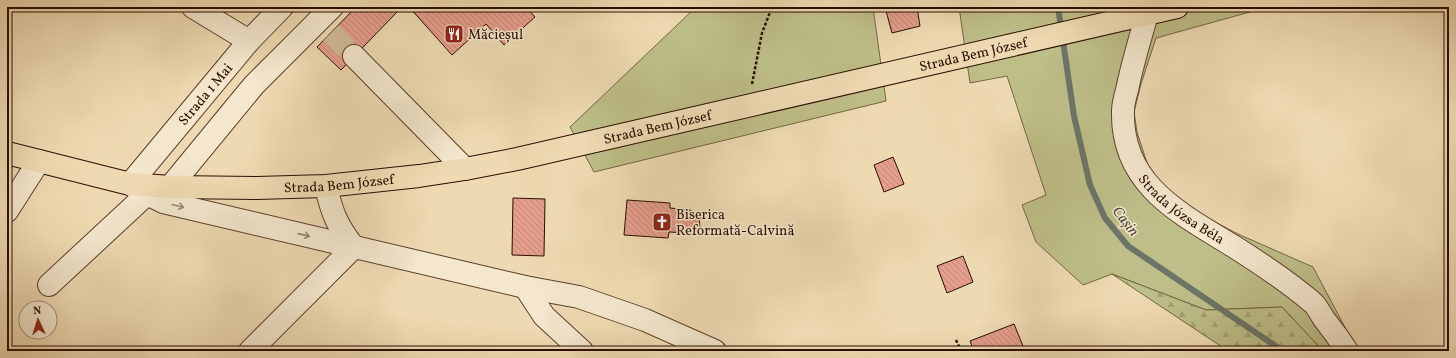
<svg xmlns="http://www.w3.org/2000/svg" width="1456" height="358" viewBox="0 0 1456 358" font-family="Vollkorn,serif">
<defs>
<pattern id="forest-firs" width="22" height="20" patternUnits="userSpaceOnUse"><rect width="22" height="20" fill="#bebe88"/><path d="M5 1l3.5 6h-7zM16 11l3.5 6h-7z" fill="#a3a274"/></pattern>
<pattern id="building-back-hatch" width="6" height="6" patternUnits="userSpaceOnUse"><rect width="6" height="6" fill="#e59e8c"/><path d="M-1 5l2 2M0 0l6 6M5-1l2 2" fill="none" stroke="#c48777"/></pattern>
</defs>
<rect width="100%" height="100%" fill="#eedab2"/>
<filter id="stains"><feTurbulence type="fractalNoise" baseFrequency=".005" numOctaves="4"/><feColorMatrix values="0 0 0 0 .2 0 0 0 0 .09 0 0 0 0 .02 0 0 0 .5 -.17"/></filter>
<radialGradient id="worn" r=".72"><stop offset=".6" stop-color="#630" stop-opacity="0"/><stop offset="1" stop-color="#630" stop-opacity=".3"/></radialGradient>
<path fill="#bebe88" stroke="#746644" d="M696,7H873L886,101L594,172L570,127Z
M959,7H1268L1156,38L1141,84L1134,112L1137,132L1148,166L1161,186L1194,211L1238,234L1313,267L1348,333L1359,351H1323L1282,307L1206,310L1112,274L1083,285L1036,242L1022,205L1046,195L1007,76L970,83Z"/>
<path fill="url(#forest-firs)" stroke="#746644" d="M1112,274L1206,310L1282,307L1323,351H1228Z"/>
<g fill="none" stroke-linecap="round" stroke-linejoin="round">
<path stroke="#6c7568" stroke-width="6" d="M1058,7L1074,116L1090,185L1105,218L1128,246L1283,351"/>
</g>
<path fill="url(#building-back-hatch)" stroke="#290d00" d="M356,7H394L398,11L341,70L317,47Z
M409,7H526L535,17L504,45L486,24L452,55Z
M885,7H917L920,26L892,33Z
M893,157L904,184L884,192L874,165Z
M513,198L545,199L544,256L512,255Z
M627,200L670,203V208L690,210L699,215L700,228L689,233L669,232L668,238L624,235Z
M963,256L973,282L947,293L937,266Z
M1014,324L1023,346L1009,351H1004L1002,348L994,351H974L970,341Z"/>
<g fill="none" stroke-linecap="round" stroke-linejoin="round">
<path stroke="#d0bb97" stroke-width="22" stroke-dasharray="22 11" stroke-linecap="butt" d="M331,33L354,56"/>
<g stroke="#5a402c" stroke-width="24">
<g id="minor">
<path d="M193,7L249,41"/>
<path d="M282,7L249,41L130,184L147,194L163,202L525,287L579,297L645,320L715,351"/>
<path id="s1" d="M1147,14C1140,39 1132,65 1127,90C1125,97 1123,104 1123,111C1121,184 1179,213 1233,246C1260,263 1287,281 1312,302C1317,306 1320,313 1324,319C1332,329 1340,340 1347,351"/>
<path d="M354,56L465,169"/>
<path d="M326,186C331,211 338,228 354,247"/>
<path d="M170,187L254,85L332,7"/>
<path d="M7,211L39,161"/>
<path d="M49,285L147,194"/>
<path d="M525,287L544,316L582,351"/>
<path d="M250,351L354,247"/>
</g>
</g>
<g stroke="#290d00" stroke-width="24">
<g id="highway">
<path id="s2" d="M7,153L130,184L170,187L257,188L326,186L419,176L465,169L517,159L1177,7"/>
</g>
</g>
<path stroke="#290d00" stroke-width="2.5" stroke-dasharray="3 2" stroke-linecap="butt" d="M752,84L762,33L772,7
M956,340L961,351"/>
<use href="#minor" stroke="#f4e7cd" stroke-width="22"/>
<use href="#highway" stroke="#eedab2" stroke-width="22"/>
</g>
<defs><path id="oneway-shaft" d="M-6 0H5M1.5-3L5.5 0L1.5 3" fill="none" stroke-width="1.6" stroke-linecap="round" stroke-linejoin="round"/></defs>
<g stroke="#998571">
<use href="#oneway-shaft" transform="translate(178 206) rotate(14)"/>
<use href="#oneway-shaft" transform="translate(304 235) rotate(13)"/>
</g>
<defs>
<g id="restaurant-square" transform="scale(1)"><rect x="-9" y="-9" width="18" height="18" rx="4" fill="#8f2418" stroke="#f4e7cd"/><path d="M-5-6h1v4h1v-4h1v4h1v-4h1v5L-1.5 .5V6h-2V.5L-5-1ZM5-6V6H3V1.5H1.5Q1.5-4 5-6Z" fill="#fff"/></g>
<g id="church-square" transform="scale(1)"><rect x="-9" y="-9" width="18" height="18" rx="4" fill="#8f2418" stroke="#f4e7cd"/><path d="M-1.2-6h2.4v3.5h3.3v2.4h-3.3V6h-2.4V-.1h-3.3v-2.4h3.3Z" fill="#fff"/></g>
</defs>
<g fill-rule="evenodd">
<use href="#restaurant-square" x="454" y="34"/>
<use href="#church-square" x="662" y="222"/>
</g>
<g text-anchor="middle" stroke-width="3" stroke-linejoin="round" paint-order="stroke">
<g font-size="14" fill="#290d00" stroke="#f4e7cd" text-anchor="start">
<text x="468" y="39">Măcieșul</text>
<text x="676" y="219">Biserica<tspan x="676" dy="16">Reformată-Calvină</tspan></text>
</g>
<g font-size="14" fill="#290d00" stroke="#f4e7cd">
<text dy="5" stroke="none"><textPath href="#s2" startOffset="984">Strada Bem József</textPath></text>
<text transform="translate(205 94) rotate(-50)" y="5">Strada 1 Mai</text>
<text dy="5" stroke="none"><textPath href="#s2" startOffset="660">Strada Bem József</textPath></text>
<text dy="5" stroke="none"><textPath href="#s2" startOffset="336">Strada Bem József</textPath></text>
<text dy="5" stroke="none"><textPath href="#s1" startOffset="221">Strada Józsa Béla</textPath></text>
</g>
<g font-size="15" font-style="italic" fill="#504a3d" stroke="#f4e7cd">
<text transform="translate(1126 221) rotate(52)" y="5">Cașin</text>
</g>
</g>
<rect width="1456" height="358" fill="none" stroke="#eedab2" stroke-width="24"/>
<rect x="8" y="8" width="1440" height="342" fill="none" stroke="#290d00" stroke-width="2"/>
<rect x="12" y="12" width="1432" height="334" fill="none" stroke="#290d00"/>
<g transform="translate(38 320) rotate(356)"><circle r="19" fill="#f4e7cd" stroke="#a3907b"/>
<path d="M0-3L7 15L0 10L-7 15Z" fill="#8f2418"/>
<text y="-6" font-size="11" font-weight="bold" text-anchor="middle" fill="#290d00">N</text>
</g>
<rect width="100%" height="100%" filter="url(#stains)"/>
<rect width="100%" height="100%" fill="url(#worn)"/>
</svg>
